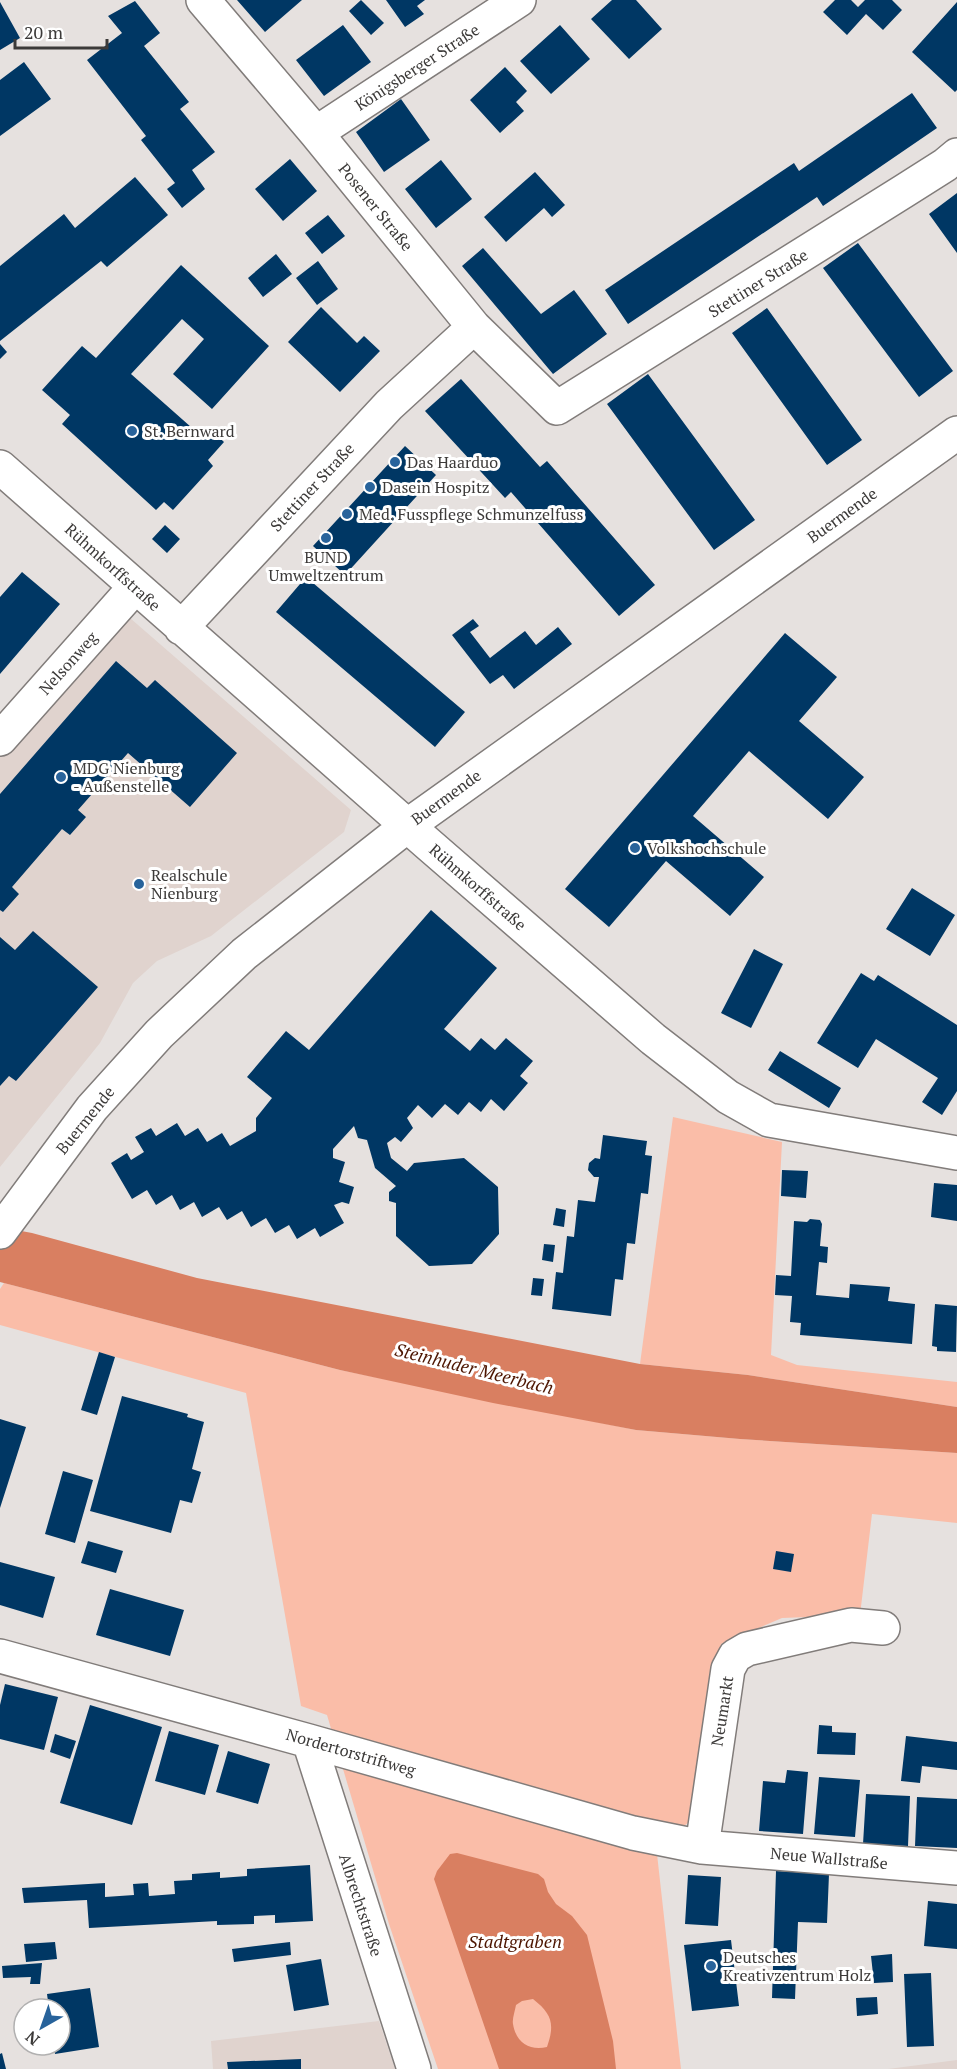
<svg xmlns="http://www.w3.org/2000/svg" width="957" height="2069" viewBox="0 0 957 2069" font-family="'PT Serif',serif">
<rect width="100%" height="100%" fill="#e6e1df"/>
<path fill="#e0d3ce" d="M130,618L351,810L344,832L211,936L157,961L133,983L100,1043L0,1167V749Z
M379,2021L395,2069H213L211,2041Z
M957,2060V2069H888Z"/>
<path fill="#fabda8" d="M673,1117L782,1142L771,1355L797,1365L957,1382V1407L748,1375L640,1364Z
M4,1283L340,1370L636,1430L740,1439L957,1453V1523L872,1514L860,1615L782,1618L721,1644L688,1823L656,1845L681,2069H438L389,1924L327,1715L301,1706L246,1393L0,1325V1289Z"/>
<path fill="#d97f61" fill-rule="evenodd" d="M0,1227L32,1233L197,1278L640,1364L748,1375L957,1407V1453L740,1439L636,1430L493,1403L340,1370L0,1282Z
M457,1853L538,1874L544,1879L548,1892L556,1904L572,1916L587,1935L613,2041L616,2069H499L434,1879L437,1871L450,1854ZM533,1999C552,2014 555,2024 547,2047C530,2051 516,2043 513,2024C512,2019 515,2011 516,2005L522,2001Z"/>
<path fill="#003764" d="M237,0H302L265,32Z
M361,0L384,23L371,35L349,11Z
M386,0H425L417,6L424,14L405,27Z
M612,0H636L662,29L629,59L591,19Z
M835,0H851L858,7L865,0H892L902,10L883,30L866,14L847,35L823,12Z
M135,1L160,33L144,46L189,102L180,109L215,152L192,170L205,189L182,208L167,189L175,183L141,140L146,136L87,60L122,33L108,16Z
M0,2L20,38L0,50Z
M957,2V90L955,92L912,52Z
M343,25L371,62L324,96L296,60Z
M560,25L590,59L551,94L520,61Z
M24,62L51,99L0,136V80Z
M505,67L527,91L516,102L524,111L500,133L470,100Z
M912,93L937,128L823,206L817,197L628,324L605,290L794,163L799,171Z
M401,99L430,140L384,172L356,132Z
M290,159L317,191L283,221L255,189Z
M441,160L472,199L436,228L405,189Z
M535,172L565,205L552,217L544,208L506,242L484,217Z
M135,177L168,215L107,267L101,261L0,341V266L64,214L75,228Z
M957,193V253L929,214Z
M328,215L345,236L322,254L305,233Z
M858,243L953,371L919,397L823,268Z
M483,248L541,314L574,290L607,334L553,374L462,266Z
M276,254L292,274L263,297L248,278Z
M318,261L338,289L317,305L296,278Z
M181,265L269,346L212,409L173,374L204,339L182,319L131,374L200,435L208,427L224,442L208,460L213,466L173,510L164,502L156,510L62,424L70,415L42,390L82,346L96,358Z
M321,307L357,343L364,336L380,351L340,392L288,342Z
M767,308L862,440L827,465L732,333Z
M0,344L7,352L0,359Z
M648,374L755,520L714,550L607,404Z
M461,379L540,467L547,461L655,585L619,616L511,492L505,498L425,411Z
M405,446L436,475L345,575L313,546Z
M165,525L180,539L167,553L152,539Z
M22,572L60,604L0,674V597Z
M306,577L465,712L435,747L276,612Z
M473,619L479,626L470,632L490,658L525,631L536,645L558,627L572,644L514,689L503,675L490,684L452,635Z
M785,633L837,677L799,721L864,777L828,819L749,751L693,816L764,877L730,916L666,861L609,927L565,889Z
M116,661L147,688L155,680L237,753L190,807L128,753L78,810L86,817L70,835L62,829L12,887L19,894L3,912L0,910V794Z
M912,888L955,915L930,956L886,929Z
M431,910L497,968L444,1029L470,1051L481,1038L495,1050L506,1038L533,1061L520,1076L528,1083L504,1111L491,1099L481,1112L469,1102L458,1115L445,1104L432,1118L418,1105L407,1118L413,1128L401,1142L395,1137L387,1143L391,1158L407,1171L414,1163L464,1158L498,1187L499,1234L472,1264L429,1266L396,1236V1203L389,1201V1192L396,1186L375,1168L367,1140L358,1138L354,1126L333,1149V1158L345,1162L339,1182L354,1187L349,1204L342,1202L334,1205L344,1223L320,1237L315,1228L297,1239L289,1225L275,1233L266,1218L251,1227L242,1211L227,1220L219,1207L202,1217L194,1202L180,1210L172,1195L156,1205L147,1190L132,1199L111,1163L127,1153L131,1160L144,1152L135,1137L151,1128L156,1136L177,1123L185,1136L198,1128L207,1142L222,1133L230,1146L256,1131V1118L272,1098L247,1077L286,1031L309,1050Z
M33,931L98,987L16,1081L9,1076L0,1086V937L15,950Z
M754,949L783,964L751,1028L721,1013Z
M861,973L874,981L878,975L957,1025V1091L942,1115L922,1102L938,1078L876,1039L858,1068L817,1043Z
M780,1051L841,1088L829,1108L768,1070Z
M603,1135L647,1141L645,1155L652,1156L648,1194L641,1193L635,1244L627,1243L623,1280L615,1279L611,1316L552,1309L556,1272L563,1273L567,1236L574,1237L578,1200L595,1202L599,1177H594L588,1170L589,1163L595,1158L600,1159Z
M782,1170L808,1171L806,1198L781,1196Z
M934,1183L957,1185V1221L931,1217Z
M556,1208L566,1210L564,1227L553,1225Z
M810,1219L820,1220L822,1224L820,1246L828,1247L827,1263L819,1262L816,1295L849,1298L850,1284L890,1287L888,1301L915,1304L912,1344L800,1335L801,1323L790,1322L792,1296L775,1295L776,1275L791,1276L794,1221L807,1222Z
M544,1244L555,1245L553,1262L542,1260Z
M533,1278L544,1279L542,1296L531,1295Z
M935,1304L957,1306L956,1352L937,1351V1347L932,1346Z
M99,1352L115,1357L97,1415L81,1410Z
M122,1396L188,1414L187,1417L204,1422L192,1469L201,1472L192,1503L180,1500L171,1533L90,1511Z
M0,1419L26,1427L0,1508Z
M63,1471L93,1480L75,1543L45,1534Z
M88,1541L123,1551L116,1573L81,1563Z
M776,1551L794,1554L791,1572L773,1569Z
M0,1562L55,1577L43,1618L0,1605Z
M110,1589L184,1610L170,1656L96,1635Z
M5,1684L58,1697L44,1750L0,1739V1705Z
M90,1705L162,1727L132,1825L60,1803Z
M819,1725L832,1726V1732L856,1733L855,1755L817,1754Z
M169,1731L219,1745L205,1795L155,1781Z
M55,1734L76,1741L70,1759L50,1752Z
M906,1736L957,1742V1770L922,1766L920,1783L901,1781Z
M228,1751L270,1764L258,1804L216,1792Z
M787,1770L808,1772L803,1834L759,1831L763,1781L785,1783Z
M819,1777L860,1780L855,1837L814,1834Z
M866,1794L910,1796L908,1846L863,1844Z
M917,1797L957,1799V1848L915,1846Z
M310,1865L313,1921L275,1923V1915L254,1916V1924L217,1925V1921L89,1928L87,1900L24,1903L22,1888L105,1883V1897L134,1895L133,1884L148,1883L149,1896L175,1894L174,1881L192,1880V1874L220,1872V1878L247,1876V1869Z
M776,1871L829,1874L827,1923L798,1922L795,1999L772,1998Z
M688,1875L721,1877L718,1926L685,1924Z
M928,1901L957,1904V1949L924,1946Z
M731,1940L739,2006L692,2011L684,1945Z
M55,1942L57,1959L26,1962L24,1944Z
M290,1942L291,1955L234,1962L232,1949Z
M892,1954L893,1982L874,1983L871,1956Z
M321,1959L329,2005L294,2011L286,1965Z
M42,1963L40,1984H30L31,1977L3,1978L2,1966Z
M931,1973L934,2046L907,2047L904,1974Z
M90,1988L99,2047L55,2054L54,2045H60V2009H49L47,1994Z
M877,1997L878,2014L857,2016L856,1998Z
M2,2053L6,2069H0V2054Z
M301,2059V2069H228L227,2062Z"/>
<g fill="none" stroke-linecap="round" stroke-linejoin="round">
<g stroke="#817c7a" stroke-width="36">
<path id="minor" d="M203,0L316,133L474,327L557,408L904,191L945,165L957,155
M316,133L519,0
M0,467L427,843L653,1039L728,1097L769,1120L957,1153
M181,628L389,405L474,327
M0,739L135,587
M0,1232L92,1108L159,1034L244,954L407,826L957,433
M0,1656L309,1741L633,1833L702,1847L957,1868
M309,1741L414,2069
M702,1847L728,1669L735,1656L747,1649L851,1625L883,1628"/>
</g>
<use href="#minor" stroke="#fff" stroke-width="33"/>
</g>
<g fill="#28639b" stroke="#fff" stroke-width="2">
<circle cx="132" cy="431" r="6"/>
<circle cx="395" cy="462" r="6"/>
<circle cx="370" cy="487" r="6"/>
<circle cx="347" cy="514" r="6"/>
<circle cx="326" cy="538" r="6"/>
<circle cx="61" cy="777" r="6"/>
<circle cx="635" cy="848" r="6"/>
<circle cx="139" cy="884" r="6"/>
<circle cx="711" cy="1966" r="6"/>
</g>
<g text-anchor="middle" stroke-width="6" stroke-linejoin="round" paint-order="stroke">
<g font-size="16" fill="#3c3a39" stroke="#fff">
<text transform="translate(417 67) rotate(-33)" y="6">Königsberger Straße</text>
<text transform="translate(376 207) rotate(51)" y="6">Posener Straße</text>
<text transform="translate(758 283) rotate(-32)" y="6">Stettiner Straße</text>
<text transform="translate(312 487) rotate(-47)" y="6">Stettiner Straße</text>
<text transform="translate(842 515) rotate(-36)" y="6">Buermende</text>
<text transform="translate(113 567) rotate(42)" y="6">Rühmkorffstraße</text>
<text transform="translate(68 663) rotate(-48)" y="6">Nelsonweg</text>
<text transform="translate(446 797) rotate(-36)" y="6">Buermende</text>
<text transform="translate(478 887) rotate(41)" y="6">Rühmkorffstraße</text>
<text transform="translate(85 1120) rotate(-51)" y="6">Buermende</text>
<text transform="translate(722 1711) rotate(-81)" y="6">Neumarkt</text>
<text transform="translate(351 1752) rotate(16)" y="6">Nordertorstriftweg</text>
<text transform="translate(829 1858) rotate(5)" y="6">Neue Wallstraße</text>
<text transform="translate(361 1905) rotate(72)" y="6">Albrechtstraße</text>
</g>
<g font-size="16" fill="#3c3a39" stroke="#fff" text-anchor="start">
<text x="144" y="437">St. Bernward</text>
<text x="407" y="468">Das Haarduo</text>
<text x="382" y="493">Dasein Hospitz</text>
<text x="359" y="520">Med. Fusspflege Schmunzelfuss</text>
<text x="326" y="563" text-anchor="middle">BUND<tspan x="326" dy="18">Umweltzentrum</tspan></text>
<text x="73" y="774">MDG Nienburg<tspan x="73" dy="18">- Außenstelle</tspan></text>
<text x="647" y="854">Volkshochschule</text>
<text x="151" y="881">Realschule<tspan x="151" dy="18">Nienburg</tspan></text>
<text x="723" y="1963">Deutsches<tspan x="723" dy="18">Kreativzentrum Holz</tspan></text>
</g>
<g font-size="18" font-style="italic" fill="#4d1500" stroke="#fff">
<text transform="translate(474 1369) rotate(14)" y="6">Steinhuder Meerbach</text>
<text x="515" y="1948">Stadtgraben</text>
</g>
</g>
<g transform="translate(42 2027) rotate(220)"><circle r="28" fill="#ffffff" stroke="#b1b0b0" stroke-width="1.5"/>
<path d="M0-4.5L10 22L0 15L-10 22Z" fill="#28639b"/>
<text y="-9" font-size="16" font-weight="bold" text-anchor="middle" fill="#3c3a39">N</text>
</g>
<path d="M15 39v9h92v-9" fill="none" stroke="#3c3a39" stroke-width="3"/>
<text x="24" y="39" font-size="18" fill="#3c3a39" stroke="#ffffff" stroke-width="4.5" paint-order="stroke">20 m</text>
</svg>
